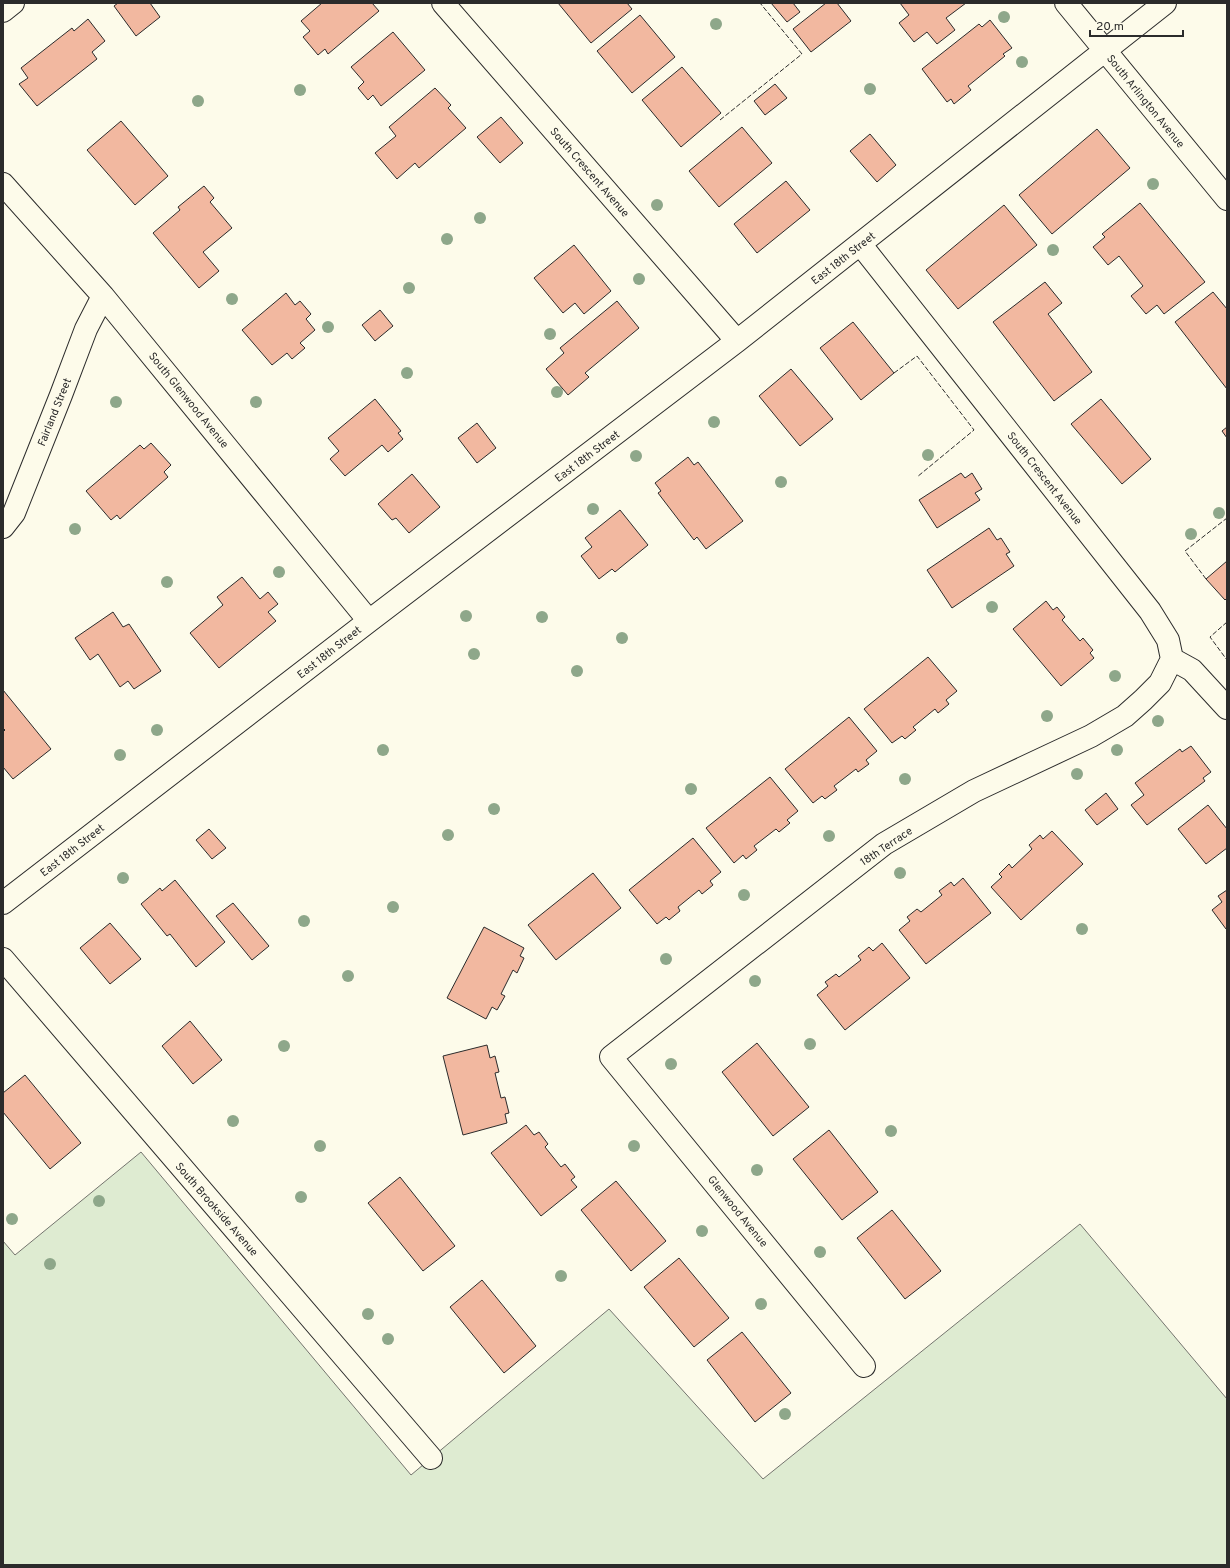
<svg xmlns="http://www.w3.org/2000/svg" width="1230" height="1568" viewBox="0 0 1230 1568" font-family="Overpass,sans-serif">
<rect width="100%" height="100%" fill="#fdfbea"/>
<path fill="#deebd1" stroke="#74746e" d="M141,1152L411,1475L609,1309L763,1479L1080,1224L1227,1399V1565H3V1241L15,1255Z"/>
<path fill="#f2b8a0" stroke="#2b2b2b" d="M118,3H150L160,17L136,36L114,6Z
M322,3H372L379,11L328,54L325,49L318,55L303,37L310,31L301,21Z
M558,3H627L632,9L591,43Z
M771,3H793L800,12L787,22Z
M826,3H837L851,21L811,52L793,29Z
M900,3H966L946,18L955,30L937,44L927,32L914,42L899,23L909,15Z
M640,15L675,57L632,93L597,51Z
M88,19L105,41L92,52L97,59L37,106L19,84L28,78L21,68L72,28L74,31Z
M990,20L1012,48L1003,54L1005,56L968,86L971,90L954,104L951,99L947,102L922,69L979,24L982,27Z
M393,32L425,70L381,106L373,95L368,100L358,88L364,82L351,67Z
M682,67L721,113L681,147L642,100Z
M775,84L787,98L765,115L754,101Z
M435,88L451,105L448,108L466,128L419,168L415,163L397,179L375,153L396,136L389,127Z
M501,117L523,143L500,163L477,137Z
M121,121L168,176L135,205L87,150Z
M742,127L772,163L719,207L689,171Z
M1097,129L1130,168L1052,234L1019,195Z
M870,134L896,165L877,182L850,151Z
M786,181L810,210L757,253L734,224Z
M204,186L214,198L210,202L232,228L203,252L219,271L199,288L153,233L180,210L178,207Z
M1140,203L1205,282L1164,314L1157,305L1146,314L1131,296L1143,286L1119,256L1108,265L1093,247L1105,237L1102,234Z
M1004,205L1037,245L958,309L926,270Z
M574,245L611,291L584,314L575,303L563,313L534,278Z
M1045,282L1062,303L1048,314L1092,372L1054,401L993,322Z
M1213,292L1227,309V389L1175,322Z
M286,293L295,305L300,301L311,314L306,319L315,330L300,343L305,348L292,359L287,353L272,365L242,330Z
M617,301L639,328L585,373L589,377L568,395L546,369L564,353L560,348Z
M380,310L393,326L375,341L362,325Z
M853,322L894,373L861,400L820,348Z
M791,369L833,419L800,446L759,396Z
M375,399L401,431L398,433L403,439L388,452L382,445L345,476L330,459L339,451L328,438Z
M1101,399L1151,459L1122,484L1071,424Z
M477,423L496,448L477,463L458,438Z
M1227,427V438L1222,431Z
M151,443L171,465L164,472L168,477L120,519L117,515L111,520L86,491L140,445L144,449Z
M688,457L694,465L698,462L743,521L706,549L697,537L694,540L658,493L661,491L655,483Z
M961,473L965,478L972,473L982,489L975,493L980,500L937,528L919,500Z
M412,474L440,507L409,533L396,518L392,520L378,504Z
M620,510L648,545L615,572L612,569L599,579L581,556L592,547L585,538Z
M989,528L997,540L1001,538L1010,552L1006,554L1014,566L952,608L927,570Z
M1227,561V598L1225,600L1206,579Z
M242,577L260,599L268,592L278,604L268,612L276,621L219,668L190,633L223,605L217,597Z
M1046,601L1053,610L1057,607L1065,617L1062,620L1080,641L1083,638L1093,650L1090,653L1094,658L1061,686L1013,629Z
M113,612L123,627L129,624L161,671L134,689L128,681L120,687L98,654L90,660L75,638Z
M928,657L957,691L946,700L949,704L938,713L935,709L913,727L916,730L905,739L902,736L892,743L864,709Z
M3,690L51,749L13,779L3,767V732L5,730L3,728Z
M849,717L877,751L866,760L869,764L858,772L856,769L834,786L837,790L825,799L822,796L813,803L785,769Z
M1191,746L1211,772L1203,778L1205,781L1147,825L1131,805L1144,795L1135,783L1180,749L1182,752Z
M770,777L798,811L787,820L790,823L779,832L776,829L754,846L757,850L746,859L743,855L734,863L706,828Z
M1106,793L1118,809L1097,825L1085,810Z
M1208,805L1227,829V848L1206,864L1178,829Z
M209,829L226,848L212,859L196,840Z
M1052,831L1083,864L1021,920L991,887L1002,877L999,874L1009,864L1012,868L1032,849L1029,845L1040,835L1043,839Z
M693,838L721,872L710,881L713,885L702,894L699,890L678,907L680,911L669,920L666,917L657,924L629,890Z
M593,873L621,908L556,960L528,925Z
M963,878L991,913L926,964L899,930L910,921L907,917L917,909L921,912L942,895L939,891L951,882L954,886Z
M175,880L225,942L196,967L170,934L167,936L141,904L160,888L162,891Z
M1227,890V928L1226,929L1212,910L1222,902L1218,896Z
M233,903L269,946L252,960L216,916Z
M110,923L141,959L110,984L80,948Z
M484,927L524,948L520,956L524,958L517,973L513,970L501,994L505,996L497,1010L492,1007L486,1019L447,998Z
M882,943L910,978L845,1030L817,995L828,986L825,982L836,974L839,977L861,960L858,956L869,947L873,951Z
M190,1021L222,1060L193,1084L162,1046Z
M757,1043L809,1107L773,1136L722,1072Z
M487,1045L490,1058L495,1056L499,1072L495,1073L501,1098L505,1097L509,1113L505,1114L507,1123L463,1135L443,1056Z
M25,1075L81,1143L50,1169L3,1112V1093Z
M526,1125L534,1135L539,1132L548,1144L545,1147L561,1167L565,1164L575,1177L571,1180L577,1187L541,1216L491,1153Z
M829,1130L878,1192L842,1220L793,1159Z
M400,1177L455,1246L423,1271L368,1203Z
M616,1181L666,1241L631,1271L581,1210Z
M892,1210L941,1271L905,1299L857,1238Z
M679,1258L729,1318L694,1347L644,1287Z
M482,1280L536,1346L504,1373L450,1307Z
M742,1332L791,1393L755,1422L707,1360Z"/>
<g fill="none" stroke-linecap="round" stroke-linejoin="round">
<g stroke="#2b2b2b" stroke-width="24">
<path id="minor" d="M443,3L737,341
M1066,3L1227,199
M3,11L13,3
M3,184L103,296L369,621
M861,245L1150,611L1168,640L1172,659L1192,670L1227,708
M3,527L14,513L61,395L86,329L103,296
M3,903L369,621L737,341L1165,3
M3,959L431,1458
M864,1366L611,1057L884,844L974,791L1091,736L1125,716L1143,700L1160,683L1172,659"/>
</g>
<use href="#minor" stroke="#fdfbea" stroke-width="22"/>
<path stroke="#2b2b2b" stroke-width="1" stroke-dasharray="5 2" stroke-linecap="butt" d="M720,120L802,54L760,3
M894,373L917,356L974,430L917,477
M1206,579L1185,551L1227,518
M1227,622L1210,637L1227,660"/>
</g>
<g fill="#8ea78a">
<circle cx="1004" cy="17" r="6"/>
<circle cx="716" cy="24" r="6"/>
<circle cx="1022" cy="62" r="6"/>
<circle cx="870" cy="89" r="6"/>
<circle cx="300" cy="90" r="6"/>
<circle cx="198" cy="101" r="6"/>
<circle cx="1153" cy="184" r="6"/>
<circle cx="657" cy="205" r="6"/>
<circle cx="480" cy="218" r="6"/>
<circle cx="447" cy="239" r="6"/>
<circle cx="1053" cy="250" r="6"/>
<circle cx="639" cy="279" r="6"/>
<circle cx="409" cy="288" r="6"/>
<circle cx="232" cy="299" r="6"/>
<circle cx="328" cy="327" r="6"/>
<circle cx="550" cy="334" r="6"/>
<circle cx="407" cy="373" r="6"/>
<circle cx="557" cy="392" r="6"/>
<circle cx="116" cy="402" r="6"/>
<circle cx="256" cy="402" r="6"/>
<circle cx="714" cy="422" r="6"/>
<circle cx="928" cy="455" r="6"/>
<circle cx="636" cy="456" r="6"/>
<circle cx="781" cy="482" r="6"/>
<circle cx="593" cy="509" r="6"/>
<circle cx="1219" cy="513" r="6"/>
<circle cx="75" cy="529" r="6"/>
<circle cx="1191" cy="534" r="6"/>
<circle cx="279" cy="572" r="6"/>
<circle cx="167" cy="582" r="6"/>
<circle cx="992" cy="607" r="6"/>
<circle cx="466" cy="616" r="6"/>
<circle cx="542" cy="617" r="6"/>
<circle cx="622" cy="638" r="6"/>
<circle cx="474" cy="654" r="6"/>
<circle cx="577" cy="671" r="6"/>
<circle cx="1115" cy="676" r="6"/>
<circle cx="1047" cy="716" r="6"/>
<circle cx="1158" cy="721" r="6"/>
<circle cx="157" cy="730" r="6"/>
<circle cx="383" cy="750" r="6"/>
<circle cx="1117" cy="750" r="6"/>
<circle cx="120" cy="755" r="6"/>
<circle cx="1077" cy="774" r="6"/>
<circle cx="905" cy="779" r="6"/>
<circle cx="691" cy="789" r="6"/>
<circle cx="494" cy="809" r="6"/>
<circle cx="448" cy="835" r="6"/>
<circle cx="829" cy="836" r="6"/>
<circle cx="900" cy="873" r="6"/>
<circle cx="123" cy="878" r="6"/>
<circle cx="744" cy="895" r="6"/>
<circle cx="393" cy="907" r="6"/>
<circle cx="304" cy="921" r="6"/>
<circle cx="1082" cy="929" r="6"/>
<circle cx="666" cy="959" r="6"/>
<circle cx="348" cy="976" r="6"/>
<circle cx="755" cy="981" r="6"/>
<circle cx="810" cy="1044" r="6"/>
<circle cx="284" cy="1046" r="6"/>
<circle cx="671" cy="1064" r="6"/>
<circle cx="233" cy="1121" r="6"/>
<circle cx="891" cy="1131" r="6"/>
<circle cx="320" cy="1146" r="6"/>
<circle cx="634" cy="1146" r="6"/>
<circle cx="757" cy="1170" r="6"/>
<circle cx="301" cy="1197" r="6"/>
<circle cx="99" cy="1201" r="6"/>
<circle cx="12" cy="1219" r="6"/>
<circle cx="702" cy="1231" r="6"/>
<circle cx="820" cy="1252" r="6"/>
<circle cx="50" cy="1264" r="6"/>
<circle cx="561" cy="1276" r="6"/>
<circle cx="761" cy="1304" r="6"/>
<circle cx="368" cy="1314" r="6"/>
<circle cx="388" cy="1339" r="6"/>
<circle cx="785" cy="1414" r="6"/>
</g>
<g text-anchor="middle" stroke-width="3" stroke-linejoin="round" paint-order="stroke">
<g font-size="11" fill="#2b2b2b" stroke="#fdfbea">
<text transform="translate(1146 101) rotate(51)" y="4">South Arlington Avenue</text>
<text transform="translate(590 172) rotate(49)" y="4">South Crescent Avenue</text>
<text transform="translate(843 258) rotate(-38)" y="4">East 18th Street</text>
<text transform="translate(189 400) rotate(51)" y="4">South Glenwood Avenue</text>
<text transform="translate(54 412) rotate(-68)" y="4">Fairland Street</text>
<text transform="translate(587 456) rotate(-37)" y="4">East 18th Street</text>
<text transform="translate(1045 478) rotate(52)" y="4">South Crescent Avenue</text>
<text transform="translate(329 652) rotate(-38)" y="4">East 18th Street</text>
<text transform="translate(886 846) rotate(-34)" y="4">18th Terrace</text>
<text transform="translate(72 850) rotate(-38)" y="4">East 18th Street</text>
<text transform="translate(217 1209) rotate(49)" y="4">South Brookside Avenue</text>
<text transform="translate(738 1211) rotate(51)" y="4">Glenwood Avenue</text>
</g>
</g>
<rect width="1230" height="1568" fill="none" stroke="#2b2b2b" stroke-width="8"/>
<path d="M1090 30v6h93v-6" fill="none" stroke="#2b2b2b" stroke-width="2"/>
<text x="1096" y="30" font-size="12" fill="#2b2b2b" stroke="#fdfbea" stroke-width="3" paint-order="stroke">20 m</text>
</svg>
